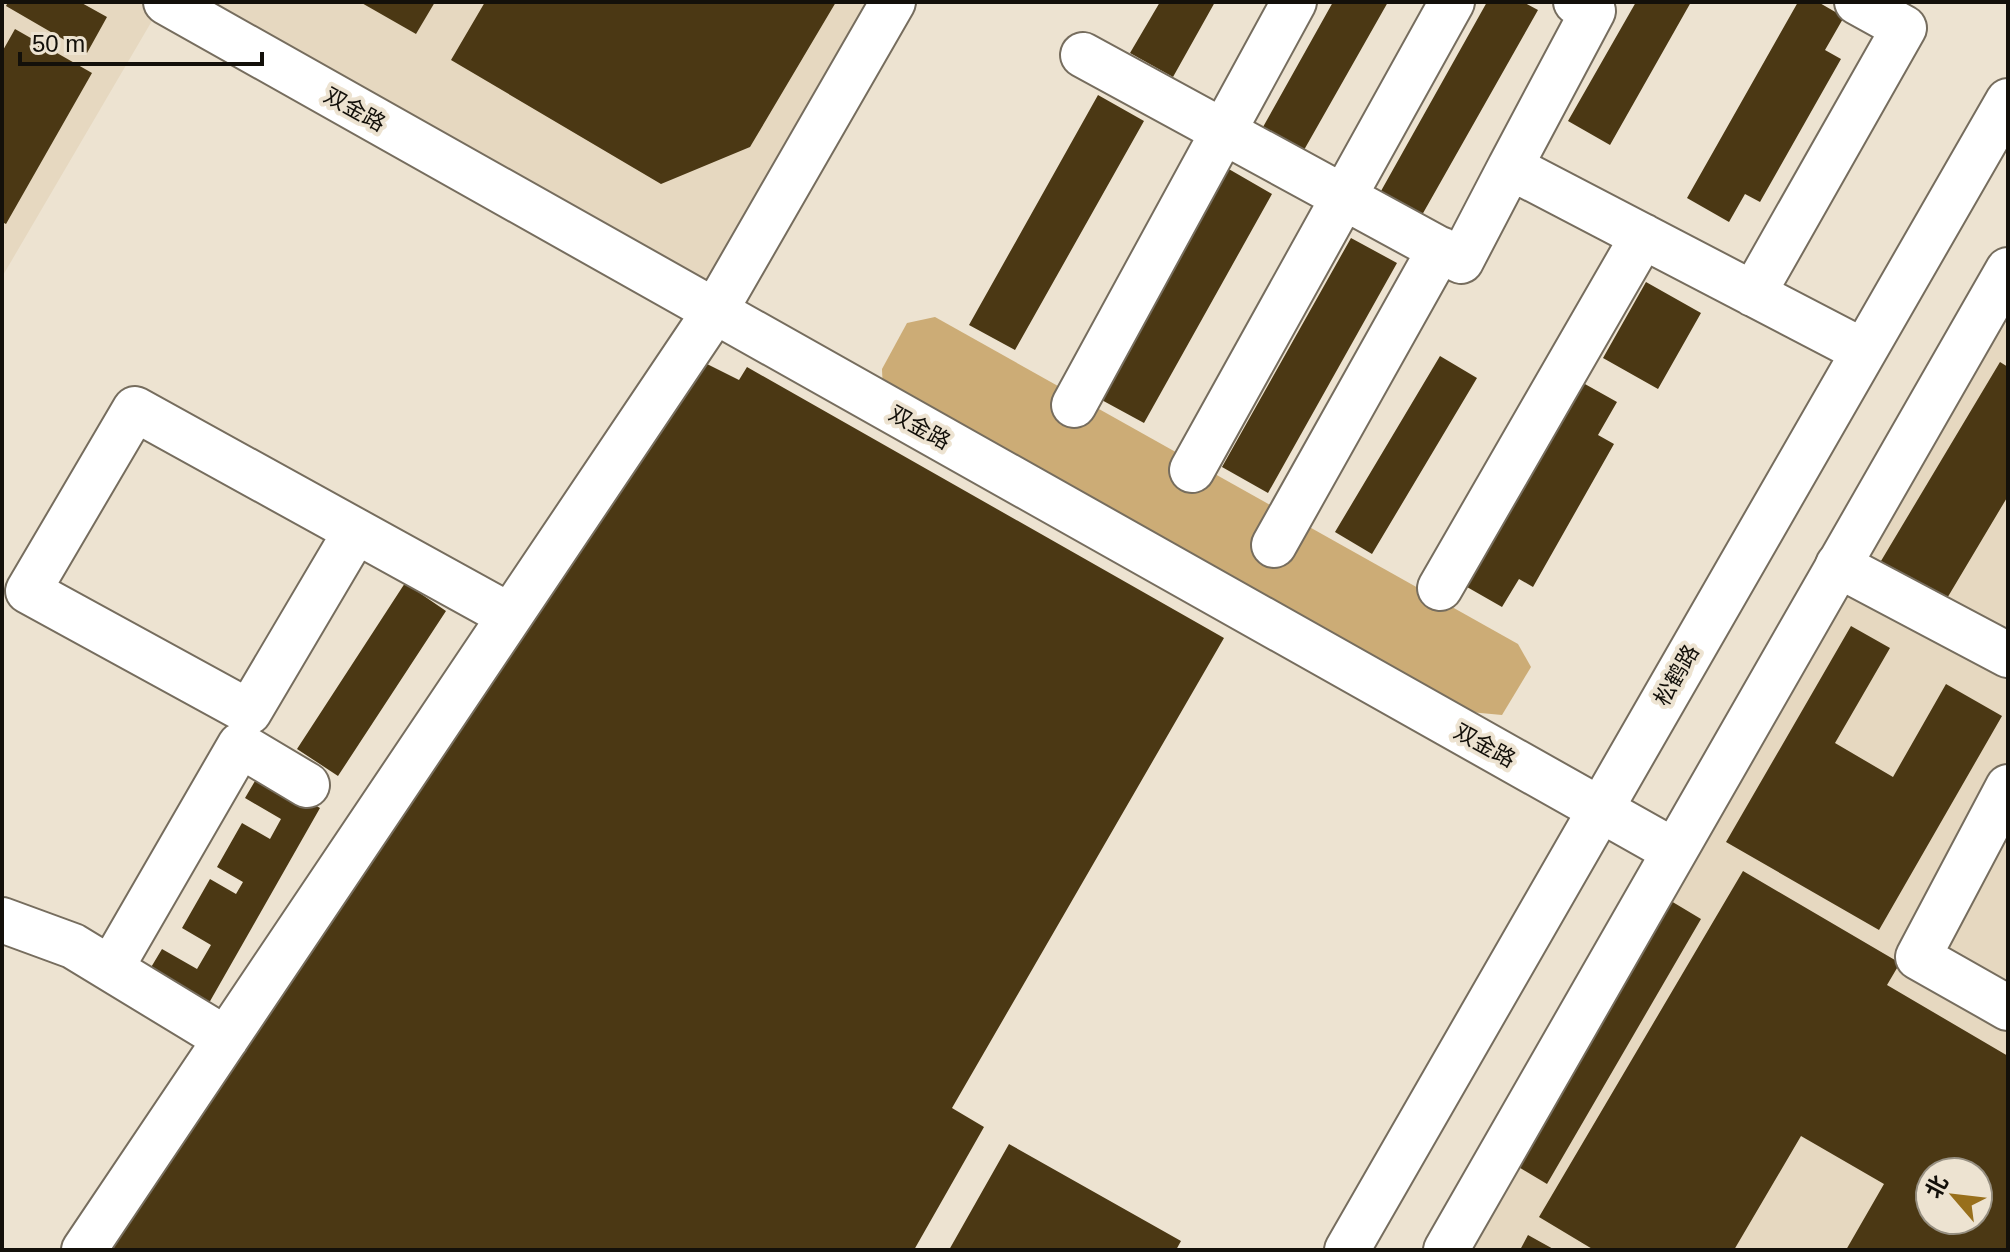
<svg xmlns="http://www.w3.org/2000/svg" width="2010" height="1252" viewBox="0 0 2010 1252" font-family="Helvetica,'Noto Sans SC',sans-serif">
<rect width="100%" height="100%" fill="#ede3d1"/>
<path fill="#e6d8c0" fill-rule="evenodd" d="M2,2H163L2,277Z
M166,2H893L715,311Z
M2008,270V1250H1446ZM1930,1172H1978V1220H1930Z"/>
<path fill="#ccac76" d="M935,317L1518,644L1531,667L1502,715L1470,712L883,392L882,369L907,323Z"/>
<path fill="#4b3814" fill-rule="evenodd" d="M8,2H80L107,17L87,53L6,6Z
M360,2H435L416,34Z
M485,2H836L750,147L661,184L451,60Z
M1160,2H1215L1173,77L1130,53Z
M1333,2H1388L1304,150L1263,127Z
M1487,2H1523L1538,10L1422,215L1381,191Z
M1636,2H1691L1610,145L1568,121Z
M1798,2H1818L1844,17L1825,50L1841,59L1760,202L1745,194L1729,222L1687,198Z
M15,29L92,73L6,224L2,222V52Z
M1098,95L1144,121L1015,350L969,325Z
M1227,168L1272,194L1144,423L1098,398Z
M1351,238L1397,263L1268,493L1222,467Z
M1646,282L1701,313L1658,389L1603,358Z
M1440,356L1477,378L1372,554L1335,532Z
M697,359L739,380L747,367L1224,638L952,1108L984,1127L914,1250H95Z
M2000,362L2008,367V496L1946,600L1881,561Z
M1576,379L1617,402L1598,435L1614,444L1533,587L1519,579L1502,607L1460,583Z
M405,583L446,611L338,776L297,749Z
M1851,626L1890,648L1835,743L1893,777L1946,684L2002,716L1879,930L1726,842Z
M259,774L320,808L209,1003L150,969L162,949L197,969L211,945L182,928L210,879L236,894L243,882L217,867L242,823L270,839L281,819L245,798Z
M1743,871L1900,963L1887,985L2008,1056V1250H1846L1884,1184L1801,1136L1734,1250H1594L1539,1217ZM1930,1172H1978V1220H1930Z
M1666,898L1701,919L1547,1184L1512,1163Z
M1009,1144L1181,1241L1176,1250H949Z
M1528,1235L1555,1250H1520Z"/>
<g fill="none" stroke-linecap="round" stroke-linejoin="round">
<g stroke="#766d5e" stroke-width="48">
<path id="minor" d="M166,2L1674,851
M1576,2L1593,11L1510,167L1863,351
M1083,55L1461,261L1510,167
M1753,294L1904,28L1857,2
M1074,405L1294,2
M1192,470L1452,2
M356,531L249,712L28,591L135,409L510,616
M1274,545L1440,249
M1838,565L2008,655
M1440,588L1643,236
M2008,787L1918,957L2008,1008
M2,920L73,946L226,1039
M111,968L240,745L307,785
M84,1250L715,311L893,2"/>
</g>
<g stroke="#766d5e" stroke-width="48">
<path id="major" d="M1347,1250L2008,101
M1446,1250L2008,270"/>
</g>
<use href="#minor" stroke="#fff" stroke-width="44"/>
<use href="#major" stroke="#fff" stroke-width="44"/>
</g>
<g text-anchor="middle" stroke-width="8" stroke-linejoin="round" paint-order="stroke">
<g font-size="22" fill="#13100a" stroke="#ede3d1">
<text transform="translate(355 109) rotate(29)" y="8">双金路</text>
<text transform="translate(920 427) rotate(29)" y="8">双金路</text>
<text transform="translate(1676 675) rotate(-60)" y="8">松鹤路</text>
<text transform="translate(1485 745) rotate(29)" y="8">双金路</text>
</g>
</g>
<rect width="2010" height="1252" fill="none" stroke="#13100a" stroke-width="8"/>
<g transform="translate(1954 1196) rotate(298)"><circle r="38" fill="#ede3d1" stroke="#968f81" stroke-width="2"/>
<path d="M0-6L14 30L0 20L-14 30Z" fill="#986f1b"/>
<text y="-12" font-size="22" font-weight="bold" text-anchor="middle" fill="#13100a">北</text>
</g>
<path d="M20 52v12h242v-12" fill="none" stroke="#13100a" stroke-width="4"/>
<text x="32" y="52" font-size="24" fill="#13100a" stroke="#ede3d1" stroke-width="6" paint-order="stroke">50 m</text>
</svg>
